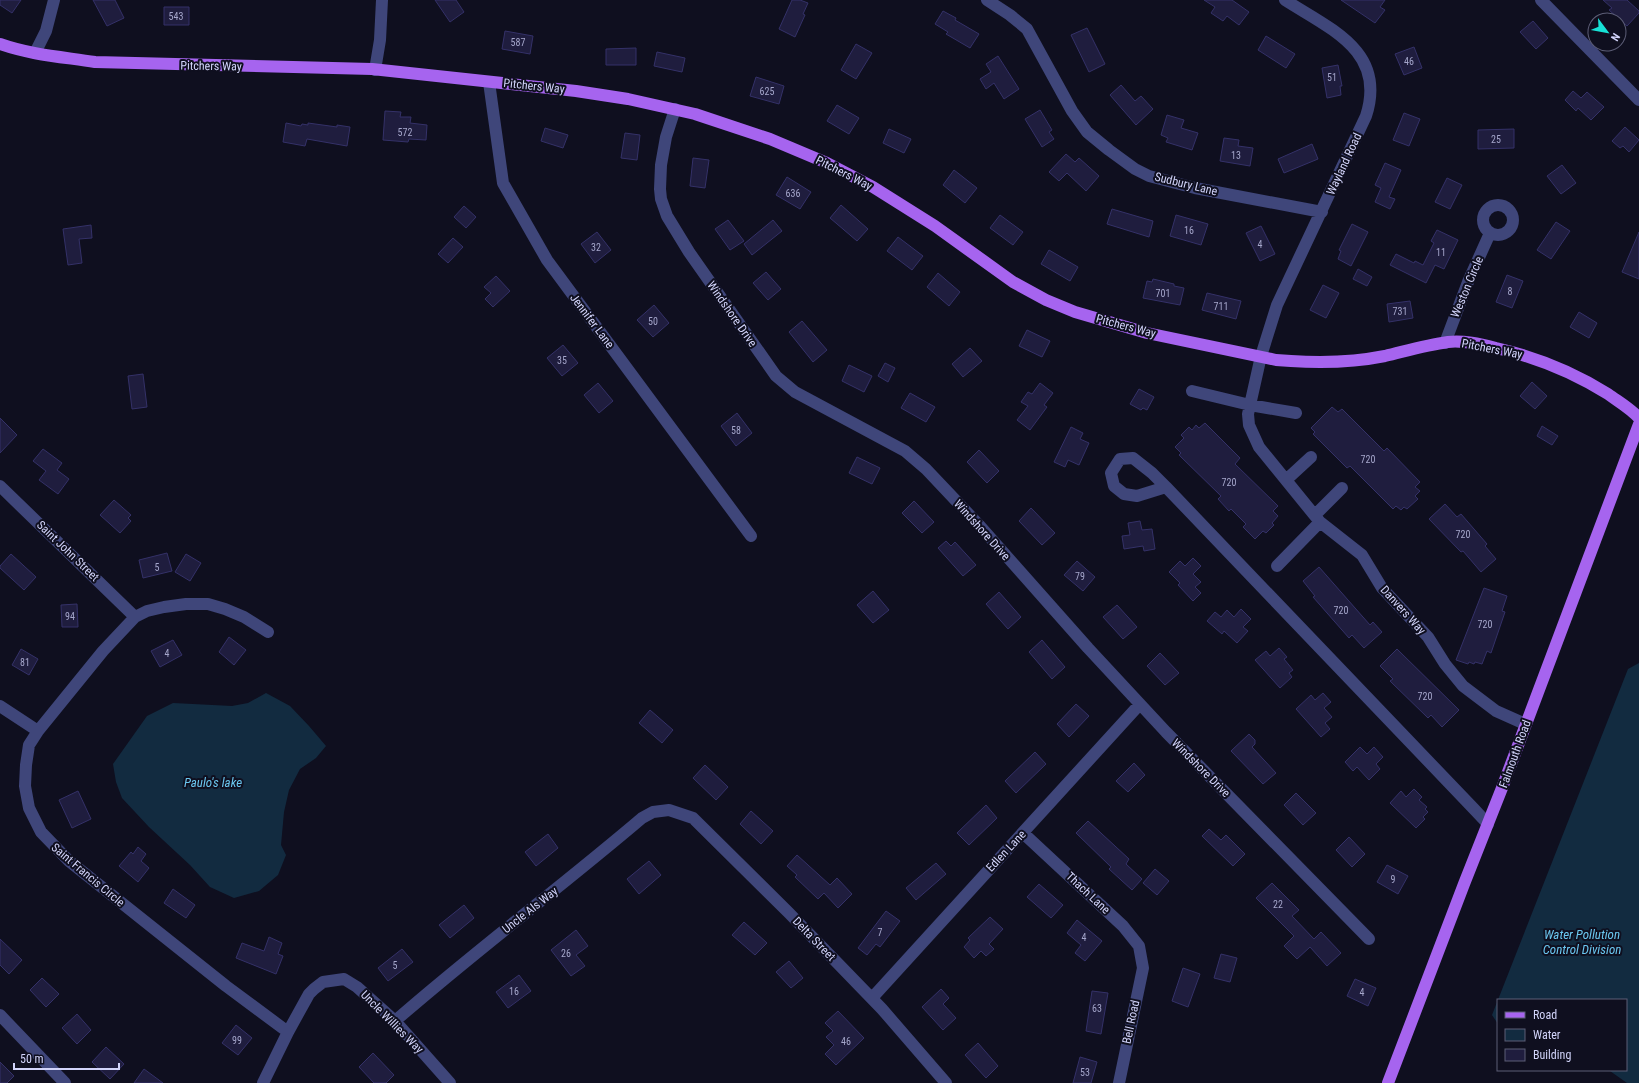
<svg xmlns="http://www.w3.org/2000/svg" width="1639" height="1083" viewBox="0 0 1639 1083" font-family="'Roboto Condensed',sans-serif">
<rect width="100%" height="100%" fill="#0f0f1f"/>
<path fill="#122b40" d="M1639,663V1083H1627L1610,1071L1606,1070H1626V1000H1498V1024L1492,1015L1628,669Z
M266,693L290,706L309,726L326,746L316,758L300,769L289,790L284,812L281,845L286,855L278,875L259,891L234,898L210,887L190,865L149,827L122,798L116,782L113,764L147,716L173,703L232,706L248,703Z"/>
<path fill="#1f1d3e" stroke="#343168" d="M0,0H21L12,13L0,5Z
M93,0H115L124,18L107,26Z
M435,0H456L464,12L450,22Z
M792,0H800L808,3L803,14L805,15L795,37L779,29Z
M1204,0H1232L1249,12L1239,25L1227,16L1223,21L1211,13L1215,7Z
M1341,0H1385L1380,7L1385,10L1375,23Z
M1603,0H1627L1639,11V13L1627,26L1609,10L1612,8Z
M164,7H189V25H164Z
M943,11L956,18L955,20L979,34L970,48L946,34L948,32L935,24Z
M1533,21L1548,38L1536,49L1520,32Z
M1087,28L1105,64L1089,72L1071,35Z
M505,31L533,36L530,54L502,49Z
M1266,36L1295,54L1286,68L1258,50Z
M856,44L872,53L856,79L841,70Z
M1414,47L1422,68L1404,75L1395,54Z
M636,48V65H606V49Z
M657,52L685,58L682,72L654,66Z
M998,56L1019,89L1004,99L994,83L986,89L980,79L991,72L986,64Z
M1338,65L1342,86H1340L1341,95L1327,98L1322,68Z
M756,77L784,86L779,104L750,96Z
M1121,85L1135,101L1141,96L1153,109L1136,125L1110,95Z
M1573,91L1581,98L1587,92L1604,107L1591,120L1578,108L1576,111L1565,100Z
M837,105L859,118L849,134L827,121Z
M1040,110L1052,130L1049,132L1054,139L1042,147L1025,119Z
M385,111L401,112L400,117H411L410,123L427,125L426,140L409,139L408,142L383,140Z
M1404,113L1420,119L1409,146L1393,140Z
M1167,115L1184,120L1181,128L1198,133L1192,150L1166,142L1168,138L1161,135Z
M286,123L301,126L302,124L308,125V123L337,127V125L350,127L347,146L307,139L305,146L283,142Z
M1625,127L1639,140L1629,152L1623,146L1620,148L1612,141Z
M545,128L568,135L563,148L541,141Z
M889,129L911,139L904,153L883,143Z
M1514,129V148L1478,149V130Z
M625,133L640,135L637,160L621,158Z
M1224,138L1239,140L1238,146L1253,148L1250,166L1220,161Z
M1312,144L1318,159L1284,173L1278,159Z
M1066,154L1075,162L1079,158L1099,176L1086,191L1067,173L1059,181L1049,172Z
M693,158L709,160L705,188L690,186Z
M1385,163L1401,170L1389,197L1395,199L1390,209L1375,202L1381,188L1375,185Z
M1562,165L1576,183L1561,194L1547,176Z
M954,170L977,188L965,203L943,185Z
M787,177L811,192L800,209L776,195Z
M1447,178L1462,185L1450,209L1435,202Z
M841,205L868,229L857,241L830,218Z
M464,206L476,217L466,228L454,217Z
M1112,209L1153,221L1149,237L1107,224Z
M1000,215L1023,232L1013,245L990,228Z
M1176,215L1208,224L1201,245L1170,236Z
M728,220L744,241L730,250L715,229Z
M773,220L782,231L752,255L744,244Z
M1556,222L1570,231L1551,259L1537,250Z
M1352,224L1368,232L1351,266L1338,259L1341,251L1339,250Z
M91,225L92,238L79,239L82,263L68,265L63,229Z
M1261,226L1275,254L1260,261L1246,233Z
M1437,230L1458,240L1444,269L1435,265L1426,283L1390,265L1396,254L1414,263L1415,261L1423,265L1434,243L1431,241Z
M597,232L611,250L595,263L581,244Z
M1639,232V279L1622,272Z
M898,237L923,256L912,270L887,251Z
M453,238L463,247L448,263L438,254Z
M1049,250L1078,267L1070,281L1041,264Z
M1358,269L1372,277L1367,286L1353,279Z
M766,272L781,289L768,300L753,283Z
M938,273L960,292L949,306L927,287Z
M1507,275L1523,281L1512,308L1496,302Z
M496,276L510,291L493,307L485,299L491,293L484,287Z
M1153,279L1174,284V286L1184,288L1180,305L1143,298L1147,281L1152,282Z
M1323,285L1339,293L1326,318L1310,310Z
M1207,293L1241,301L1236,319L1202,310Z
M1410,301L1413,318L1389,322L1387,304Z
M654,305L669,323L653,337L637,320Z
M1579,312L1597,323L1589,338L1570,327Z
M802,321L827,350L813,362L789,332Z
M1027,330L1050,341L1042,357L1019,346Z
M563,345L578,363L562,376L547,358Z
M970,348L982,361L963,377L952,364Z
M885,363L895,368L888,382L878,376Z
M849,365L872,376L864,392L842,381Z
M143,374L147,407L132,409L128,376Z
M1532,382L1547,396L1535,409L1520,396Z
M598,383L613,401L599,413L584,395Z
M1040,383L1053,393L1044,405L1047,407L1030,430L1017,420L1028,406L1021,402L1028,392L1032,394Z
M1139,389L1154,397L1147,410L1143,408L1141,410L1130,404Z
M910,393L935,407L926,422L901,408Z
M1332,407L1338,412L1342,409L1384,451L1387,448L1420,482L1415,487L1420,491L1415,496L1418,499L1407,509L1404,507L1401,510L1396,506L1393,509L1350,466L1347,468L1313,434L1315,432L1311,428Z
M737,413L752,433L736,446L721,426Z
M0,418L17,435L0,453Z
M1205,423L1240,458L1235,464L1278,506L1273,511L1278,516L1272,523L1274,525L1266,533L1263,531L1255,539L1243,527L1246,524L1231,509L1229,511L1218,499L1221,496L1179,455L1181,453L1175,447L1184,438L1181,435L1189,427L1192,430L1196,425L1199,428Z
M1542,426L1558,436L1552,445L1537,436Z
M1071,427L1083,433L1080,439L1089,443L1079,465L1068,460L1065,467L1054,462Z
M43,449L62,463L57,470L69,479L58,494L39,480L46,471L33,461Z
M979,450L999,471L987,483L967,462Z
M857,457L880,468L872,484L849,473Z
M114,500L131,515L128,518L131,521L120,533L100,515Z
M914,501L934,522L922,533L902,513Z
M1445,504L1457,517L1461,514L1487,544L1485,546L1496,559L1481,572L1463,551L1461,552L1429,519Z
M1031,508L1055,533L1042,545L1019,521Z
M1140,521L1142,530L1152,529L1155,549L1144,551L1143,546L1124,549L1122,536L1130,535L1128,523Z
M946,541L951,546L955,542L976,565L963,576L938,548Z
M167,553L172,571L143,578L139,560Z
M11,554L36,577L24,590L0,568V566Z
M186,554L201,563L190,581L175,572Z
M1193,558L1201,566L1193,574L1201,582L1195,587L1201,593L1193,601L1178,585L1180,583L1169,572L1180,561L1185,566Z
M1077,561L1095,577L1083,591L1064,575Z
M1319,567L1370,625L1373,622L1382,632L1364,648L1352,635L1349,638L1313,597L1315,596L1303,581Z
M1484,588L1507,596L1502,611L1505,612L1491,653L1487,651L1482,664L1475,662L1474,664L1469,662L1468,664L1456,660Z
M873,591L889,610L873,623L857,605Z
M999,592L1021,617L1008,629L986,604Z
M77,604L78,627H62L61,605Z
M1117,605L1137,627L1123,639L1103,617Z
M1241,609L1251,619L1243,627L1248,631L1237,643L1224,631L1222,634L1207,621L1215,612L1221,617L1227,610L1234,617Z
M229,637L246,650L234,665L219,652Z
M173,640L182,655L160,667L151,651Z
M1042,640L1065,667L1052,679L1029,652Z
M1279,648L1287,657L1284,659L1293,670L1289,673L1292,677L1280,688L1255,660L1266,651L1270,656Z
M21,649L38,659L29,675L12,665Z
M1397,649L1459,710L1442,727L1431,715L1428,718L1390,681L1393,679L1380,666Z
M1160,653L1179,673L1165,685L1147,666Z
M1323,693L1331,702L1324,708L1332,717L1325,723L1330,729L1321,737L1296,709L1311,695L1315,700Z
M1076,704L1089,716L1069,737L1057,724Z
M650,710L673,730L662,743L639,723Z
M1249,734L1255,740V744L1252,747L1276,773L1263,784L1231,751Z
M1360,747L1367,754L1374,747L1383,757L1376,764L1380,769L1369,780L1357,767L1353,771L1345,762Z
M1035,752L1046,764L1016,793L1005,781Z
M1134,763L1145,775L1128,792L1116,781Z
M705,765L728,787L716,800L693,778Z
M1414,789L1422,797L1419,800L1427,807L1425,809L1428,812L1423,817L1425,819L1416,828L1390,803L1401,791L1406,797Z
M78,791L91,819L72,828L59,800Z
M1296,793L1316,813L1303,825L1284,805Z
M986,805L997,818L969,845L957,833Z
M751,811L773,831L761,844L740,824Z
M1088,821L1129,859L1126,864L1142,879L1132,890L1109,869L1111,867L1076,833Z
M1209,829L1221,840L1226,835L1245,854L1233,866L1202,836Z
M548,834L558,848L536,866L525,852Z
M1349,837L1365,854L1352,867L1336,850Z
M138,847L146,854L141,861L149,868L138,882L119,866L131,852L133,854Z
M797,855L830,885L837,878L852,894L838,908L824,893L818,899L795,877L797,875L787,866Z
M649,861L661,875L639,894L627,879Z
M936,863L946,874L916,900L906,888Z
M1387,865L1408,876L1398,894L1377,882Z
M1155,869L1169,881L1157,895L1143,883Z
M1272,883L1299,910L1292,916L1314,939L1321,932L1341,953L1327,966L1310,947L1297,959L1284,946L1294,936L1256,898Z
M1039,884L1063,905L1051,918L1027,897Z
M173,889L195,905L186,918L164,903Z
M464,905L474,918L450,938L439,925Z
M886,911L900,921L880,947L876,944L867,955L858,948Z
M990,917L1003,929L989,944L994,949L986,956L981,951L974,958L964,947L970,940L968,938Z
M1077,920L1102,941L1085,961L1075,953L1081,945L1067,933Z
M744,922L767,943L755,955L732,935Z
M576,930L588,946L576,955L585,966L571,976L551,950Z
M269,937L282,943L278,954L283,956L276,974L236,958L242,943L264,951Z
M0,939L22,960L9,974L0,965Z
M402,949L413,962L388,981L378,968Z
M1221,954L1237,958L1230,982L1214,978Z
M789,961L803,978L791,988L776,972Z
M1183,968L1200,974L1188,1007L1172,1001Z
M519,975L531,991L508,1008L496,992Z
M42,978L59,994L46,1007L30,990Z
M1355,979L1376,988L1368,1006L1347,996Z
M941,989L949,998L943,1004L956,1018L943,1030L922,1007Z
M1092,991L1108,993L1101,1034L1086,1031Z
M838,1011L864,1038L836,1065L825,1054L834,1045L826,1037L833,1031L825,1023Z
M77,1014L91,1030L77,1044L62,1028Z
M236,1025L252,1038L238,1055L222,1043Z
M978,1043L998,1066L986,1078L965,1055Z
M106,1047L124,1064L110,1079L92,1062Z
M373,1053L394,1075L386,1083H374L359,1067Z
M1080,1057L1097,1062L1091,1083H1073Z
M0,1062L14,1076L7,1083H0Z
M144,1069L163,1083H134Z"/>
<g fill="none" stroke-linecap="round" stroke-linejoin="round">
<path stroke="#3f467a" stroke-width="12" d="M987,0L1010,15L1027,29L1072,111L1087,132L1109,150L1135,169L1149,176L1195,188L1322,212
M1285,0C1330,29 1387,51 1366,116L1277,305L1261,356L1248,414L1249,425L1259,447L1320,522L1362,555L1382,588L1428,637L1445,664L1463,686L1496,711L1525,724
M1541,0L1639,100
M35,53L46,31L54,0
M375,70L380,40L382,0
M489,82L503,183L547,260L751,536
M675,109L666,137L661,165L660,189L661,199L667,216L689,252L776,376L795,392L905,451L926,469L979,525L1088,648L1166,732L1369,939
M1483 220a15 15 0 1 1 30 0a15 15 0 1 1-30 0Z
M1445,343L1468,282L1490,233
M1192,391L1250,405L1296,413
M1286,480L1311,457
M0,486L135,617
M1166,487L1137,496L1124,494L1114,486L1111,473L1120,459L1133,458L1152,473L1166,487L1474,809L1488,824
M1315,515L1342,488
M1277,566L1320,522
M268,632L244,617L225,609L208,604H186L164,607L147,611L135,617L103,651L38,731L29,745L26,765L25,786L29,808L41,832L69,861L226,986L288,1032L309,994L314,989L323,982L344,979L357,987L395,1021L450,1083
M0,706L38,731
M1023,833L1123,926L1139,946L1143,968L1119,1083
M872,998L1140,704
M0,1015L65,1083
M395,1021C475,951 561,887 642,818L653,812L669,810L693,818L789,913L882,1009L946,1083
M263,1083L288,1032"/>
<path stroke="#a664ef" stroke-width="12" d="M0,44C31,55 63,57 95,62L372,69L576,91L628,99L695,114L770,139L827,163L873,187L935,226L1013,282L1046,300L1075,312L1147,333L1276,360L1291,361C1322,363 1355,362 1385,356C1406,351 1426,345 1448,342C1463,340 1480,344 1496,348C1536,357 1573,372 1608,394C1619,402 1630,408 1639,418
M1388,1083L1464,884L1502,788L1639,424"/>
</g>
<g text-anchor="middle" stroke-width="4" stroke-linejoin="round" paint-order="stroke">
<g font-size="10" fill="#a5a6cb">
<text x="176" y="20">543</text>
<text x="518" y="46">587</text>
<text x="1409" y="65">46</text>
<text x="1332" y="81">51</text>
<text x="767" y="95">625</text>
<text x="405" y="136">572</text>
<text x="1496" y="143">25</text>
<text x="1236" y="159">13</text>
<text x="793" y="197">636</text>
<text x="1189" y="234">16</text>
<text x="1260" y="248">4</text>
<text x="596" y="251">32</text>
<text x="1441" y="256">11</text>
<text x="1510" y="295">8</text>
<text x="1163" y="297">701</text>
<text x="1221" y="310">711</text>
<text x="1400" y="315">731</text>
<text x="653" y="325">50</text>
<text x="562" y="364">35</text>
<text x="736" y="434">58</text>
<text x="1368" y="463">720</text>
<text x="1229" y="486">720</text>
<text x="1463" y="538">720</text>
<text x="157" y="571">5</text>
<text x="1080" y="580">79</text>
<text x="1341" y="614">720</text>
<text x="70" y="620">94</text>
<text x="1485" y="628">720</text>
<text x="167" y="657">4</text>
<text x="25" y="666">81</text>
<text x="1425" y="700">720</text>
<text x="1393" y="883">9</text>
<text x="1278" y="908">22</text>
<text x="880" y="936">7</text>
<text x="1084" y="941">4</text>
<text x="566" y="957">26</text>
<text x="395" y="969">5</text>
<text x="514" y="995">16</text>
<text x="1362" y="996">4</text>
<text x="1097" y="1012">63</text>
<text x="237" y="1044">99</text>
<text x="846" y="1045">46</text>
<text x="1085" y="1076">53</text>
</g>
<g font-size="12" fill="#d2d4fa" stroke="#0f0f1f">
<text transform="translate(211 66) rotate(1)" y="4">Pitchers Way</text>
<text transform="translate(534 86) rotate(6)" y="4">Pitchers Way</text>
<text transform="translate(1344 164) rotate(-65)" y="4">Wayland Road</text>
<text transform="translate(844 173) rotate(27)" y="4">Pitchers Way</text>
<text transform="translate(1186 184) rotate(14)" y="4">Sudbury Lane</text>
<text transform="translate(1467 287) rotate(-67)" y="4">Weston Circle</text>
<text transform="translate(732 314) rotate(55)" y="4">Windshore Drive</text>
<text transform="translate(592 321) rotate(53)" y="4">Jennifer Lane</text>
<text transform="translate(1126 326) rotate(15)" y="4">Pitchers Way</text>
<text transform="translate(1492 349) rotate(11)" y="4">Pitchers Way</text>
<text transform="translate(982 530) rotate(48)" y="4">Windshore Drive</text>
<text transform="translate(68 551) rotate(44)" y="4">Saint John Street</text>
<text transform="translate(1403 610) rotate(48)" y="4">Danvers Way</text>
<text transform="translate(1515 754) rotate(-70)" y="4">Falmouth Road</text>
<text transform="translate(1201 768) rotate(45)" y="4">Windshore Drive</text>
<text transform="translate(1006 851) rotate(-47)" y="4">Edlen Lane</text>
<text transform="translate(88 875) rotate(40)" y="4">Saint Francis Circle</text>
<text transform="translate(1088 893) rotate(43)" y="4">Thach Lane</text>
<text transform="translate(530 910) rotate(-38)" y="4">Uncle Als Way</text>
<text transform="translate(814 939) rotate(46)" y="4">Delta Street</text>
<text transform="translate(392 1022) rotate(45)" y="4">Uncle Willies Way</text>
<text transform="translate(1131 1022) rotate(-78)" y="4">Bell Road</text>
</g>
<g font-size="13" font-style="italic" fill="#6bc7f0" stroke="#0f0f1f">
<text x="213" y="787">Paulo's lake</text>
<text x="1582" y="939">Water Pollution<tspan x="1582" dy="15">Control Division</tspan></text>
</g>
</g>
<rect x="1497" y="999" width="130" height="72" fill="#0f0f1f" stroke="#5d5e77"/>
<rect x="1505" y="1012" width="20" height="6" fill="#a664ef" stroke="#5d5e77"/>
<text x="1533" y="1019" font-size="12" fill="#d2d4fa">Road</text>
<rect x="1505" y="1029" width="20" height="12" fill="#122b40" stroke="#5d5e77"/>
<text x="1533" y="1039" font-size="12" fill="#d2d4fa">Water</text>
<rect x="1505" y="1049" width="20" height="12" fill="#1f1d3e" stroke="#5d5e77"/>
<text x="1533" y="1059" font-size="12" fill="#d2d4fa">Building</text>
<g transform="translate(1607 32) rotate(122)"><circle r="19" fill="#0f0f1f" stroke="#5d5e77"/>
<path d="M0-3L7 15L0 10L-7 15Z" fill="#17e2d6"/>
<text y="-6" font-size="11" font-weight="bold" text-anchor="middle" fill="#d2d4fa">N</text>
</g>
<path d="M14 1063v6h105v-6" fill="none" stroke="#d2d4fa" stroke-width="2"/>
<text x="20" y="1063" font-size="12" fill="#d2d4fa" stroke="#0f0f1f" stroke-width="3" paint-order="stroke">50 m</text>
</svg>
